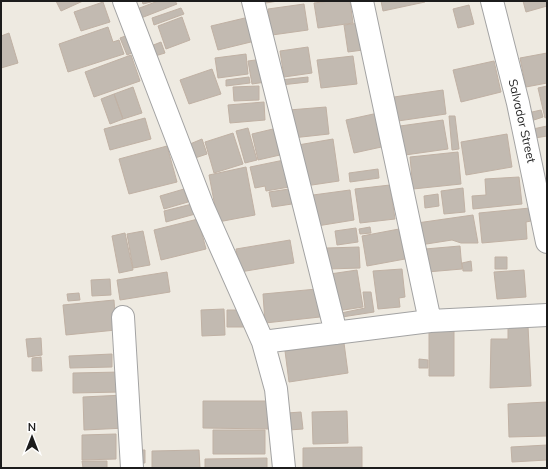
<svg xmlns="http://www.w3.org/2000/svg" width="548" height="469" viewBox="0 0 548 469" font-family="Mulish,sans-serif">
<rect width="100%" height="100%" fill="#eeeae1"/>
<path fill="#c2bab1" stroke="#c0b1a4" d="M56,1H83L61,11Z
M142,1H155L143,4Z
M158,1H175L177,4L141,18L137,9Z
M259,1H278L260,4Z
M330,1H350L353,23L318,28L314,3Z
M381,1H425V2L383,11Z
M523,1H547V6L526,12Z
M103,2L110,22L81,31L74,12Z
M304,4L308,30L272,35L268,9Z
M469,5L474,24L458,28L453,9Z
M181,8L184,14L154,25L152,18Z
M182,17L190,40L166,49L158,26Z
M249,17L255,41L218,50L211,26Z
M359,23L363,50L348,52L344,25Z
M108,27L113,42L119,40L124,54L68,72L59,44Z
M9,33L18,63L1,68V36Z
M128,35L134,52L127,55L120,38Z
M161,42L165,53L155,56L151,46Z
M308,47L312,73L284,77L280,51Z
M547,53V83L526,87L520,58Z
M246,54L248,74L218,78L215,58Z
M131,55L140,81L94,97L85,72Z
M353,56L357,84L321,88L317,60Z
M263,59L266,82L252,84L248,61Z
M494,61L501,92L461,102L453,70Z
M212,69L221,94L189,104L180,80Z
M249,77L250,83L226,86V80Z
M308,77V82L281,85L280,80Z
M259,86V100L234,101L233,87Z
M547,86V117L545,118L538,88Z
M133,87L142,113L123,119L114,94Z
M443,90L446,114L398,121L394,97Z
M114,94L123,119L110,124L101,99Z
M264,102L265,120L230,123L228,105Z
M326,107L329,134L292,138L289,110Z
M541,110L543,117L534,120L532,112Z
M378,113L386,146L354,153L346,120Z
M449,116H455L459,149L452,150Z
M145,118L151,139L110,150L104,129Z
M443,120L448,149L405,155L400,126Z
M547,126V136L535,138L533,129Z
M248,128L257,160L245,163L236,131Z
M273,129L280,155L258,160L252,134Z
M233,133L243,164L214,173L205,142Z
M507,134L512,167L466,175L461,142Z
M202,139L207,154L195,158L190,144Z
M333,139L339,181L305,186L298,145Z
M167,146L177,182L129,194L119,159Z
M458,152L461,184L413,189L410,157Z
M284,160L289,187L266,191L265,186L255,188L250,167Z
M246,167L255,215L218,222L209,175Z
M378,169L379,178L350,182L349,173Z
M519,177L522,204L473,209L472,196L486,195L485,179Z
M390,185L395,219L360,223L355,189Z
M463,188L465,212L444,214L441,191Z
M184,189L188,202L164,209L160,196Z
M289,189L292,204L272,207L269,192Z
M350,190L354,220L317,226L313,195Z
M438,194L439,206L425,208L424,196Z
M196,203L199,213L166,222L164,211Z
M530,208L531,221L526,222L527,239L482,243L479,213Z
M473,215L478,243H461L452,240L420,245L417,223Z
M198,219L206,249L161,260L154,230Z
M370,227L371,233L360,234L359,229Z
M356,228L358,242L337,245L335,231Z
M399,229L405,259L367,266L362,236Z
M143,231L150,265L133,268L127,234Z
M125,233L133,270L119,273L112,236Z
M290,240L294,263L240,272L236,249Z
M460,246L462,269L427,272L425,249Z
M359,247L360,268L328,269L327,248Z
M495,257H507V269H495Z
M471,261L472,271H463L462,263Z
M402,269L405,297L399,298L400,307L378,309L373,271Z
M357,270L363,307L337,311L330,274Z
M524,270L526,297L497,299L494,272Z
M167,272L170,292L120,300L117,280Z
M110,279L111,295L92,296L91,280Z
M317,289L320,317L265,323L263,294Z
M363,292H371L374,312L342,317L341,313L365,308Z
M79,293L80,300L68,301L67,294Z
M114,300L116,330L66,335L63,305Z
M224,309L225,335L202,336L201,310Z
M227,310H238L246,327H227Z
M508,326H528L531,386L490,388L491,339H508Z
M429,331H454V376H429Z
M41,338L42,355L28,357L26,339Z
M344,343L348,373L289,382L285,351Z
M112,354V367L70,368L69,356Z
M41,357L42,371H32V358Z
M419,359L428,360V368H419Z
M121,372V392L73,393V373Z
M124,395L126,428L84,430L83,397Z
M203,401H268V429L203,428Z
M547,402V436L509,437L508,404Z
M347,411L348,443L313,444L312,412Z
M301,412L303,429L289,430L287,413Z
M213,430H265V454H213Z
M116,434V459L82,460V435Z
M547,445V460L512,462L511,447Z
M362,447V468H303V448Z
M134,450H145V463H134Z
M199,450L200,468H152V451Z
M267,458V468H205V459Z
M82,461H107V468H83Z"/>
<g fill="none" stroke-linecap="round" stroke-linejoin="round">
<g stroke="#a3a3a3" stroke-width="24">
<path id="minor" d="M124,1L203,207L263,342L276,389L284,468
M253,1L336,333
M362,1L430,321
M492,1L518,103L547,242
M123,317L132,468
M263,342L430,321L547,315"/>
</g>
<use href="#minor" stroke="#fff" stroke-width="22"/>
</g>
<g text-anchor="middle" stroke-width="3" stroke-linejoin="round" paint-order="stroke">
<g font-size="12" fill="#1c1c1c" stroke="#fff">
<text transform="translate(522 121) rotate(77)" y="4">Salvador Street</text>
</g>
</g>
<rect width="548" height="469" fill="none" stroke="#1c1c1c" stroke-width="4"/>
<g transform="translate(32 437)" stroke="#ffffff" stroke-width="3" paint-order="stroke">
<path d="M0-3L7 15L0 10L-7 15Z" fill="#1c1c1c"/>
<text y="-6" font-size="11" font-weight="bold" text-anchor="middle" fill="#1c1c1c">N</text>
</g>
</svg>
